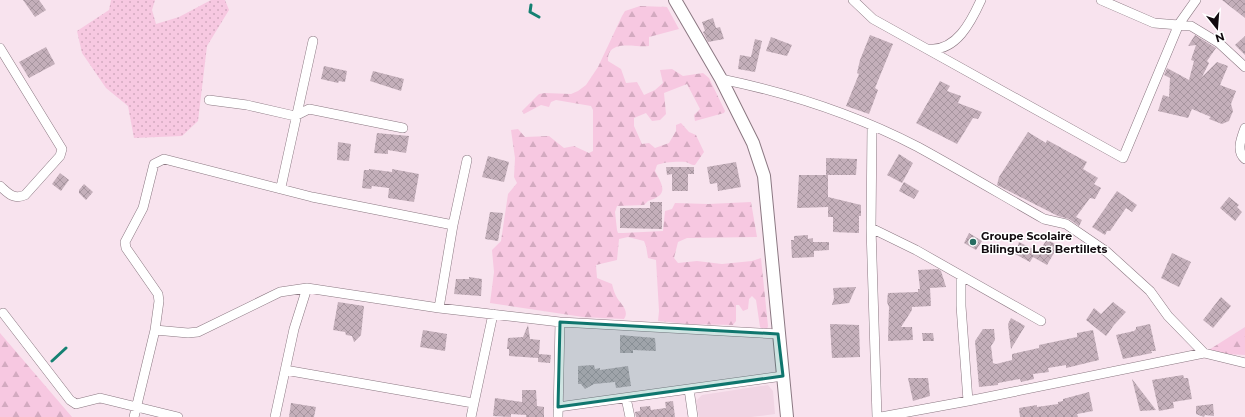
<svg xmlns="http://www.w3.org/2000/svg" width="1245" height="417" viewBox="0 0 1245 417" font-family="Montserrat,sans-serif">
<defs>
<pattern id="grass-dots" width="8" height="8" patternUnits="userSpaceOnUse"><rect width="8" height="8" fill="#f7c8e1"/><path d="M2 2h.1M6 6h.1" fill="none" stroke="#d3aac0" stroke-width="1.8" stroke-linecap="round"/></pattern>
<pattern id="forest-firs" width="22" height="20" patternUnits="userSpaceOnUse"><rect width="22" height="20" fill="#f7c8e1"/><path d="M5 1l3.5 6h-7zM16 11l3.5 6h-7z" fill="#d3aac0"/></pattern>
<pattern id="building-cross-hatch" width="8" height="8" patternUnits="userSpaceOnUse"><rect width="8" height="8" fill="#c4afba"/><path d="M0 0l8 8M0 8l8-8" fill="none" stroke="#a7959f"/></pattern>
</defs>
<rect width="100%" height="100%" fill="#f8e3ee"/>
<path fill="#f1d5e4" d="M768,385L773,391L775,414L751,417H699L696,401L702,395Z"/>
<path fill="url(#grass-dots)" d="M111,0H155L152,10L156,24L179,17L211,0H225L229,10L207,46L198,121L182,136L134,138L128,106L106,88L82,53L77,31L109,10Z"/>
<path fill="url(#forest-firs)" d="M640,6L667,7L679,29L649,37V46C636,48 607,38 608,61L621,69L626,83L637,82L644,95L655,90L663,83L660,70L672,69L683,76L703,73L709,78L725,111L724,113L695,121L694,115L700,109L687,84L664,93L666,114L660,120L652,121L646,113L634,118V126L642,144L649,143L655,148L669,143L676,131V125L681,123L689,132L696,135L704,152L695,165C690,165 690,163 686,162C678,161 663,162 657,165L655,171C663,186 669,195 648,201L644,205L617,206L615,212L617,230L618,233H623L663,231L665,211L672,209L675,203L708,204L751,202L757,237L687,238L678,242L674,258L678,263L697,261L722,264L752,261L761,258L768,326L767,329H762L760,327L756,300L752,296L749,299L748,309L743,311L739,305H736V321L733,325L687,324L658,321L659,311L656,260L648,258L646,246L644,241L628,237L619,239L617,260L596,265L597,278L612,284C613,288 614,292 616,296C620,304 630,310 624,319L583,317L490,303L494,272L492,250L501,241L508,194L517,183L514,177L515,158L511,130L518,129L525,137L549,136L564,148L574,146L589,153L593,151V110L591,106L556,100L551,102L549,107L541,105L524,114L522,111L539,94L545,93L571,94L578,91L586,85L598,67L622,16L625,11Z
M1245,327V355L1204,353Z
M0,333L72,417H0Z"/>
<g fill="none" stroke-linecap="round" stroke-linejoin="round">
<path stroke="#158172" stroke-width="3" d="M531,5L530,12L539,17
M52,361L66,348"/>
</g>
<path fill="url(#building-cross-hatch)" d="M23,0H39L46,10L35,17Z
M1222,0H1245V18Z
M713,18L716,28L720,27L724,39L708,42L703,32L705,31L702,22Z
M870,35L893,44L875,88L878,90L869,114L846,106L859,74L857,73L860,60Z
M1195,35L1216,48L1207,61L1209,63L1202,77L1217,62L1228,66L1220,85L1236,91L1231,104L1233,111L1229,121L1222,124L1209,119L1211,117L1192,109L1188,118L1158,111L1163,95L1169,97L1170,78L1164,75L1167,68L1189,80L1194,61L1191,60L1196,45L1188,46Z
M1245,36V55L1235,45Z
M771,37L792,45L787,56L766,51Z
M755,39L762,41L755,72L738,69L740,55L751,57Z
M46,47L55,64L29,78L19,62Z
M324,66L347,71L345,82L339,81L338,83L321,79Z
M373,71L404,79L401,91L370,81Z
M940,81L950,86L947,91L961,96L958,103L982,112L978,119L973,118L957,144L916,123Z
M1028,132L1046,143L1047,140L1087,162L1083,169L1098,178L1094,184L1101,188L1095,199L1090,198L1076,217L1082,220L1079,226L1069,219L1058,216L997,185L999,177Z
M377,133L409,136L406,153L388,150V154L374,153Z
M338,142L351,144L349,161L337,160Z
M899,154L913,163L902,183L887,175Z
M488,156L509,162L504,182L482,177Z
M826,158L857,159L856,175H828V197L861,205V216H859V233L833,232V217H828V207L797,208L799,175H826Z
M736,162L741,187L718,191L717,183L710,184L707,167Z
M666,167H694V174H688V191H672V174L667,175Z
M369,169L392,172V169L419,174L414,202L388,198L389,188L372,186L371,189L362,188L364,170H369Z
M60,173L69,180L61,191L52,184Z
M904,182L919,191L914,199L899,191Z
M84,184L93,192L86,200L79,193V190Z
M1117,191L1137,205L1132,212L1126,208L1110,231H1107L1105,235L1092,227Z
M1229,197L1239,205L1237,207L1242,212L1235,221L1220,208Z
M650,202H662V229L620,228V208H650Z
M490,212L503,213L498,241L485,239Z
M969,233L982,241L976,250L964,243Z
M808,235V239L813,238V242H829V250L814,251V257L792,258L791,240H794V236Z
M1047,239L1058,246L1047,265L1033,257L1030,262L1015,254L1019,242L1039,252Z
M1172,253L1191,262L1179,287L1161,278Z
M938,269L941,271L946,287L930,288L931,306L912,307V310L901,327H912L913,340L888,341L889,307L887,302L888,293L918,292V289H920L918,270Z
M469,277L482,279L481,296L454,294L456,279H469Z
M856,287L849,303L832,305L834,298L833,288Z
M1221,297L1231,306L1213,328L1203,320Z
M338,302L364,306L361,335L354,342L352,336L346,335L345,332L333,330Z
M1113,302L1126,312L1114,325L1106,336L1086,320L1094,308L1101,314Z
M1011,318L1025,326L1011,349L1008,324Z
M830,324L859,325L860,357L832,358Z
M1150,324L1156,351H1151L1152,353L1123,359L1116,335L1134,331L1136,329V327Z
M528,325L530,339L540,340L539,354L551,355L550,363L538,362V358L509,356V349H507L508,338L523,337Z
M983,329H994L995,340L991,346L993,363L996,364L1012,360V354L1039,348V345L1077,337V333L1093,330L1099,360L1066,368V365L1048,368L1049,372L1033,374L1034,379L1021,382L1020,379L998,383V385L979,387L975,341Z
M423,330L447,334L445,351L420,347Z
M922,333H933L934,341H923Z
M620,335L655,338L656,351L633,350V353H620Z
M594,365L595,369L600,368V370L628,366L631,386L616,388L615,382L594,384L585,389L581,384H578V366Z
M1183,375L1184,378H1188L1192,399L1173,402L1174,408L1159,411L1152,380Z
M908,378H928L930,396L913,401Z
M1132,379L1156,410L1140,411Z
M522,390H536L537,406L544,407V417H526V415L511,414V417L493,416L495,398L522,402Z
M1089,392L1093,411L1077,414L1078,417H1020L1019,408L1037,405V407L1058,404V402L1063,401V399Z
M673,401L675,417H636L635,412L640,411V407L650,406L651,410L666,408L665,402Z
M291,403L316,407L314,417H289Z
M1213,404L1214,416L1205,415L1204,417L1196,414V406Z"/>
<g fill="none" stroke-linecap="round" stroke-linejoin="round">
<g stroke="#8b7882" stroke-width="10">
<path id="minor" d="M853,0L873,19L1123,158L1179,24L1196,0
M1101,0L1154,23L1191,26L1219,43L1245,67
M0,48L62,149L60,156L25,195C13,200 8,193 0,186
M928,49C956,52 971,22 981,0
M721,79C789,93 856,115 918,147C960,170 1002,195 1044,219L1066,224L1107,252L1150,291L1168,316L1204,353
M209,100L247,105L295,116L309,109L403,128
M872,126L871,228L877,417
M1245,128C1241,139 1236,151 1245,159
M281,187L313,41
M871,228L916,250L1041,321
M961,277V306L968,401
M439,308L453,225L467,160
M3,313L70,400L76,404L100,398L178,417
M155,330L188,333L198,332L280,292L307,288
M285,370L473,403
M689,389L693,417
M626,398L630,417
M558,407L783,376
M134,417L155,330L159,301L158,294L126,248L125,242L143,208L154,164L164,159L312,197L453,225
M275,417L294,329L307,288L439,308L560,322L778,334
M471,417L493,314
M558,417L560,322
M881,417L968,401L1204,353L1245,363"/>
</g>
<g stroke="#8b7882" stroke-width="14">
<path id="secondary" d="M675,0L721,79L753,143L764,176L787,417"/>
</g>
<use href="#minor" stroke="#fff" stroke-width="9"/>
<use href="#secondary" stroke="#fff" stroke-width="12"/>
</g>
<path fill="#0f766e" fill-opacity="0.2" stroke="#0f766e" stroke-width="3" stroke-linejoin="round" d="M560,322L778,334L783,376L558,407Z"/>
<circle fill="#276d61" stroke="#fff" stroke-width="1.5" cx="973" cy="242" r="4"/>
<g text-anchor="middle" stroke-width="3" stroke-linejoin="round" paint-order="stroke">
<g font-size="11" font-weight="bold" fill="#120b0f" stroke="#fff" text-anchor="start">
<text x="981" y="240">Groupe Scolaire<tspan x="981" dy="13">Bilingue Les Bertillets</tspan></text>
</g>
</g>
<g transform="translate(1217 28) rotate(163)" stroke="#ffffff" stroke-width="3" paint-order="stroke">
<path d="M0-3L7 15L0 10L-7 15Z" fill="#120b0f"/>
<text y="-6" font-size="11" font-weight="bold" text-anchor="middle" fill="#120b0f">N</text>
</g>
</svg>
